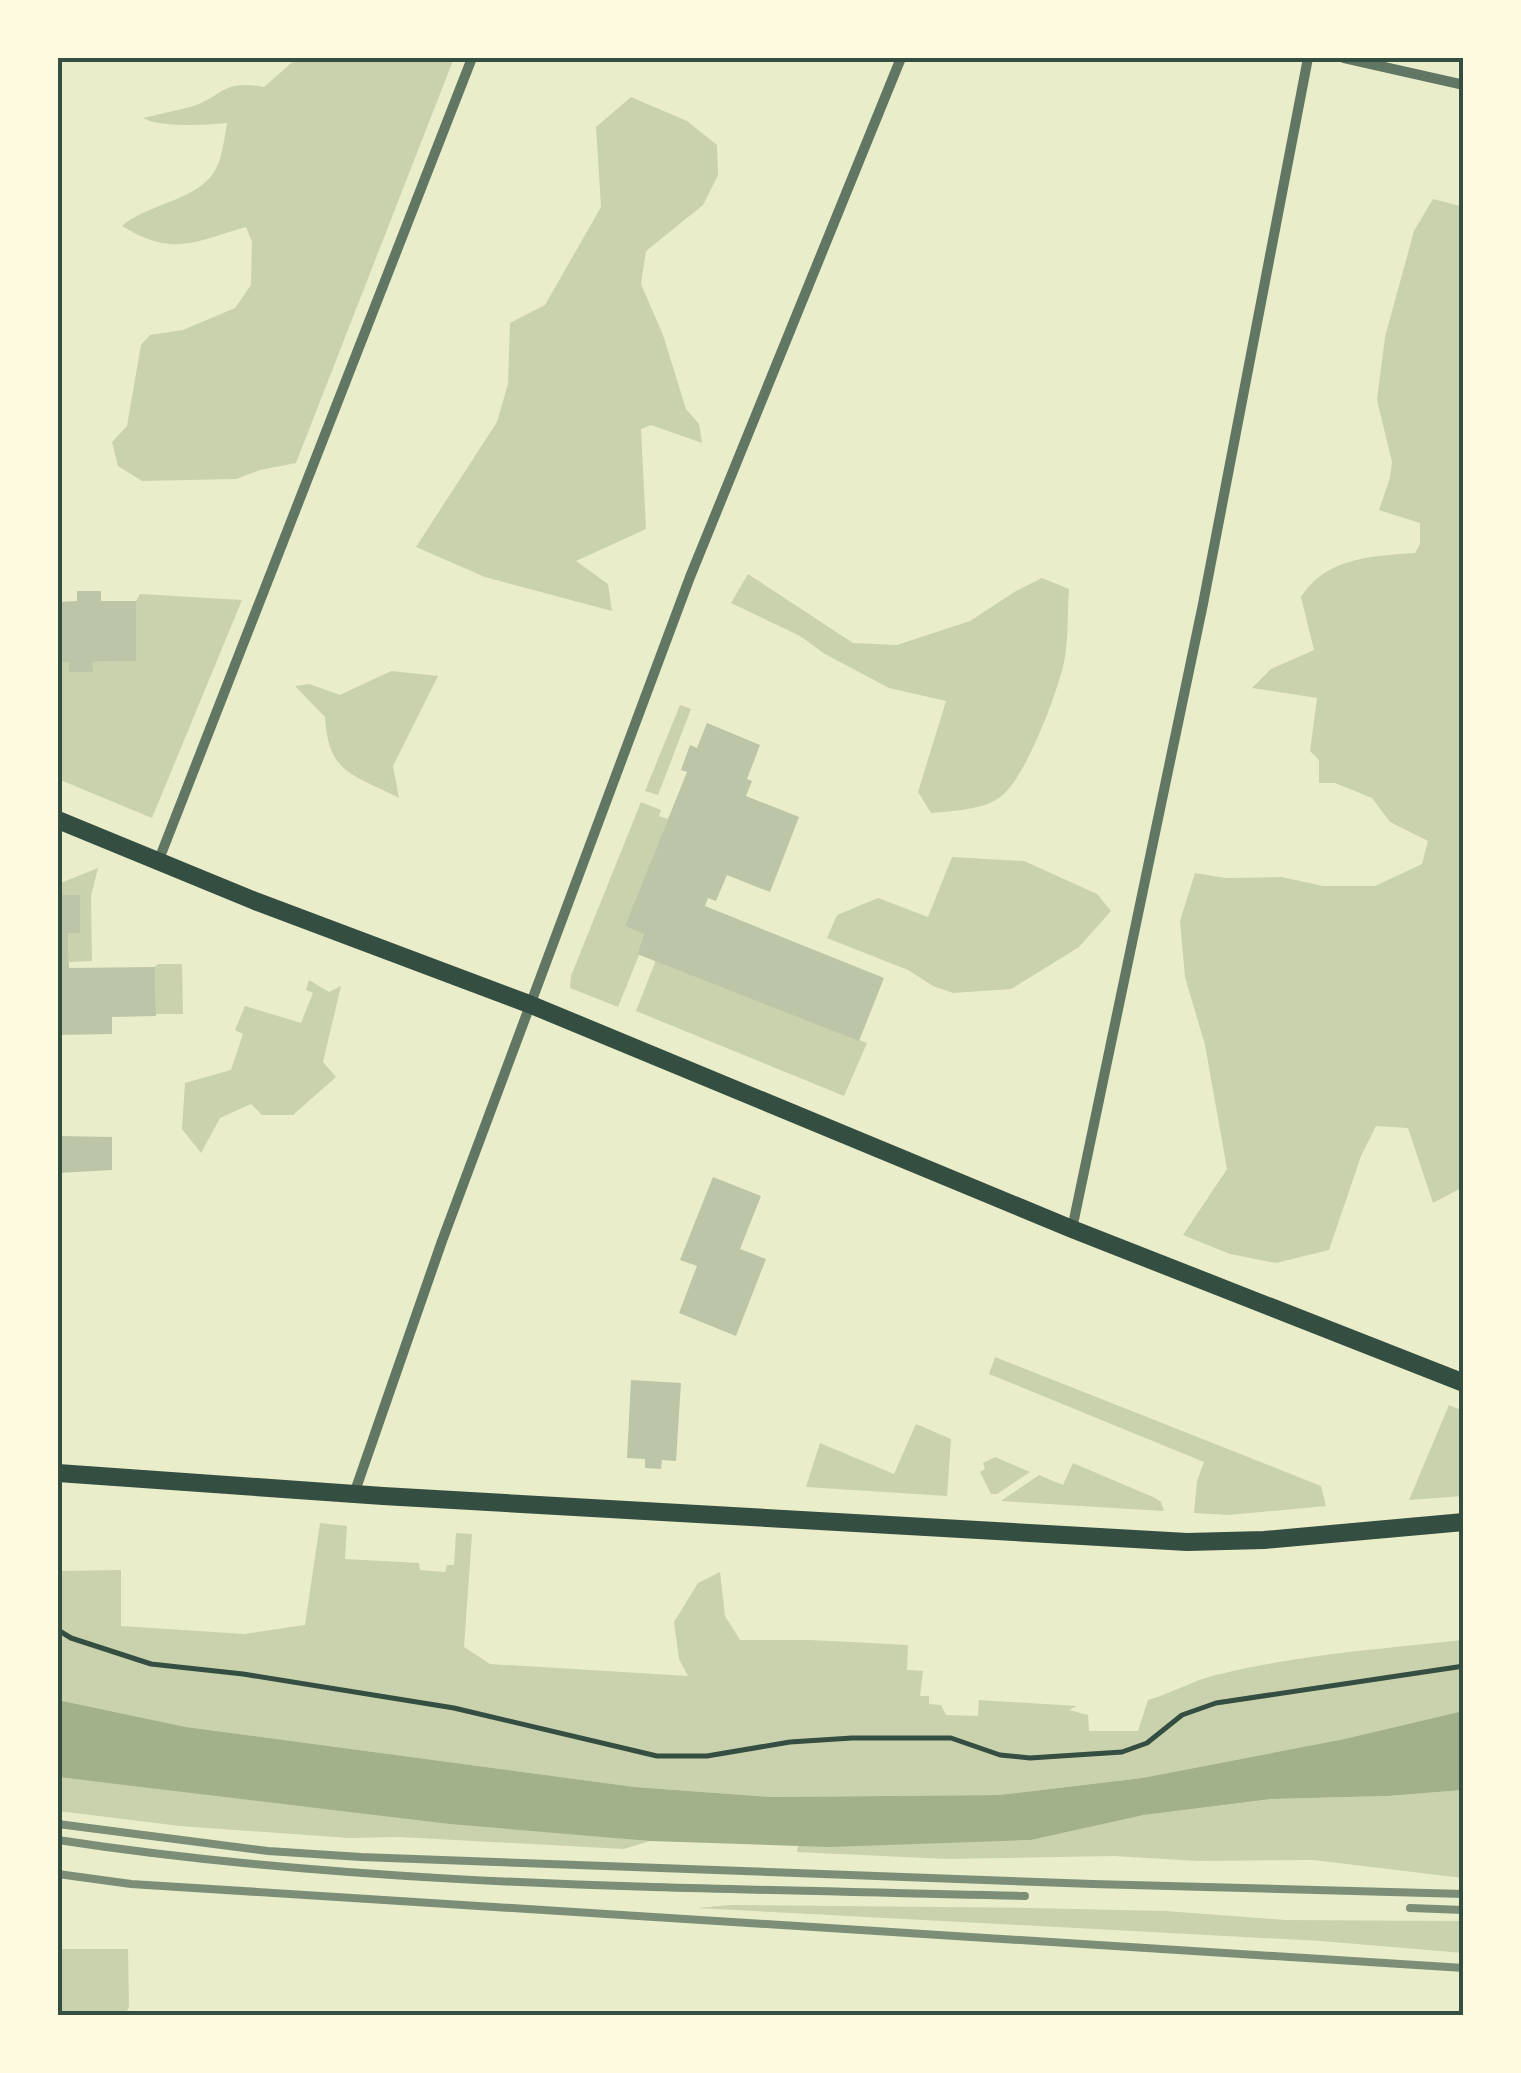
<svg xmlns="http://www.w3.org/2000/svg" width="1521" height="2073" viewBox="0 0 1521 2073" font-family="Roboto,sans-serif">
<rect width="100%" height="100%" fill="#e9edc9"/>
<path fill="#cad2ad" d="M297,58H454L296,463L260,470L236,479L142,481L118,466L112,442L127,426L141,345L150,335L183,330L235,308L251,285L252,242L246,227C194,242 172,257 122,226C151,201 205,201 219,162C223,150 225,135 227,123C208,125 160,128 143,118C159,114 175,111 190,107C224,97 220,79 264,87Z
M631,97L687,121L717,145L718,175L703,205L646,251L641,284L663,335L686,409L699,424L702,443L651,425L641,429L646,529L576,561L608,584L612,611L485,577L416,547L497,422L508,384L510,323L545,305L601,207L596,127Z
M1433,199L1464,207V971L1460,981L1464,1001L1463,1187L1433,1203L1408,1128L1376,1126L1361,1156L1329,1250L1276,1263L1230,1254L1183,1235L1227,1169L1205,1045L1185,977L1180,921L1195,873L1226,878L1281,877L1323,886H1375L1422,864L1428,841L1390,822L1372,798L1335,783H1319V760L1310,751L1317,698L1252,688L1271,669L1314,650L1301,597C1326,557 1373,556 1415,553L1420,544V523L1379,510L1390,478L1392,462L1377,400L1385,337L1414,231Z
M748,574L853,643L897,645L970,621L1016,591L1042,578L1069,589C1067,614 1069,643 1063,667C1055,698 1025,780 999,798C981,810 952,811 931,813L918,792L946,701L889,688L825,654L800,636L731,603Z
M140,594L242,600L152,818L58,779V662H69L70,672H92V662L136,661V601Z
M391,671L438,676L393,766L399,798C353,774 328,774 325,717L295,686L309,684L340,695Z
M680,705L691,709L658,795L645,791Z
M641,802L661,810L659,816L668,819L626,926L644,934L637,953L639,955L618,1007L570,988L571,976Z
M952,857L1024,861L1097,894L1111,911L1079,947L1011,989L953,993L933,986L908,970L827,938L837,915L878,898L928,917Z
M98,868L91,896L92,961L69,962L68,933L80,932V895H58V884Z
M656,960L867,1043L844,1096L636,1011Z
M158,964H182L183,1014H156L155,967Z
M309,980L329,992L341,986L323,1062L336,1077L293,1115H262L251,1104L220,1118L201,1153L182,1129L185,1083L231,1070L243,1034L235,1030L245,1006L301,1023L313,993L306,990Z
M995,1357L1321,1486L1326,1506L1228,1515L1194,1513L1197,1481L1204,1462L989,1374Z
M1449,1405L1463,1411V1496L1409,1500Z
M916,1424L951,1439L947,1496L806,1487L820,1443L894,1474Z
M995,1457L1030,1472L997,1494H991L980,1472L985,1469L983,1463Z
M1073,1463L1153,1497L1161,1502L1164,1511L1001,1501L1039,1475L1063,1485Z
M320,1523L347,1526L345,1559L419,1563L420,1570L445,1572L447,1565H454L456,1533L472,1534L464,1647L490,1664L688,1676L679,1659L674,1622L698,1583L720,1572L725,1616L740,1640H810L908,1645L907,1670L923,1671L920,1696H929V1704L941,1705L946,1715L978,1716L979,1700L1077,1706L1069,1710L1088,1715L1089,1731H1138L1148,1700C1170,1694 1190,1682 1212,1676C1294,1655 1380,1649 1463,1640V1711L1344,1739L1142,1778L998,1795L772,1797L635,1787L186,1727L58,1700V1571L121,1570V1626L244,1634L305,1625Z
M58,1777L650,1841L624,1849L399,1837L349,1838L180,1826L58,1811Z
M1463,1790V1878L1313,1860L1198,1861L1114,1856L947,1859L797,1852L798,1846L1031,1840L1144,1815L1274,1799L1388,1796Z
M730,1905L1031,1908L1166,1911L1286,1920L1463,1921V1953L1321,1941L697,1908Z
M58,1949H128L129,2007L125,2015H58Z"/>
<path fill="#a3b18a" d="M58,1700L186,1727L635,1787L772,1797L998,1795L1142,1778L1344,1739L1463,1711V1790L1388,1796L1273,1799L1144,1815L1031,1840L829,1847L650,1841L450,1824L58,1777Z"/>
<path fill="#bcc5a7" d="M77,591H101V601H136V661L92,662L93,672H69V662H58V602L77,601Z
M707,723L760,745L747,779L752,781L746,796L799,817L770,892L727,875L716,901L708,898L705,906L884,978L859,1041L637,954L644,934L625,926L687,772L681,770L690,745L697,748Z
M58,895H80V933H68L69,968L155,967L156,1016L112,1017V1034L58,1035Z
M58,1136L112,1137V1170L58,1173Z
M713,1177L761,1196L740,1249L766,1259L736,1336L679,1313L697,1266L680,1260Z
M631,1380L681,1383L676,1461L662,1460L661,1469L645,1468V1459L627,1458Z"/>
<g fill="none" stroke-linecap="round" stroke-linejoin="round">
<path stroke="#344e41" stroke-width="5" d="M58,1630L71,1638L151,1664L243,1674L454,1708L657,1756H707L790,1742L852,1738H951L1000,1755L1030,1758L1122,1752L1147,1743L1182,1715L1216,1703L1464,1666"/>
<path stroke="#617663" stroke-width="10" d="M1344,58L1464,85
M158,862L472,58
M1072,1229L1203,604L1308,58
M354,1494L442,1241L690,577L901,58"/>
<path stroke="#344e41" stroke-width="18" d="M58,820L255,901L529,1004L1072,1229L1464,1383
M58,1473L383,1496L1187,1542L1264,1540L1464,1522"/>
<path stroke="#7c8e77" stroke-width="8" d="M58,1824L268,1851L361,1857L1093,1884L1464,1894
M58,1840C377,1889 703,1887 1025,1896
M58,1874L131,1884L1464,1968
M1410,1908L1464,1910"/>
</g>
<rect width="1521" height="2073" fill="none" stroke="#fefae0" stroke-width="120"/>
<rect x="60" y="60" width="1401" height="1953" fill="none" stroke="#344e41" stroke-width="4"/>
</svg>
